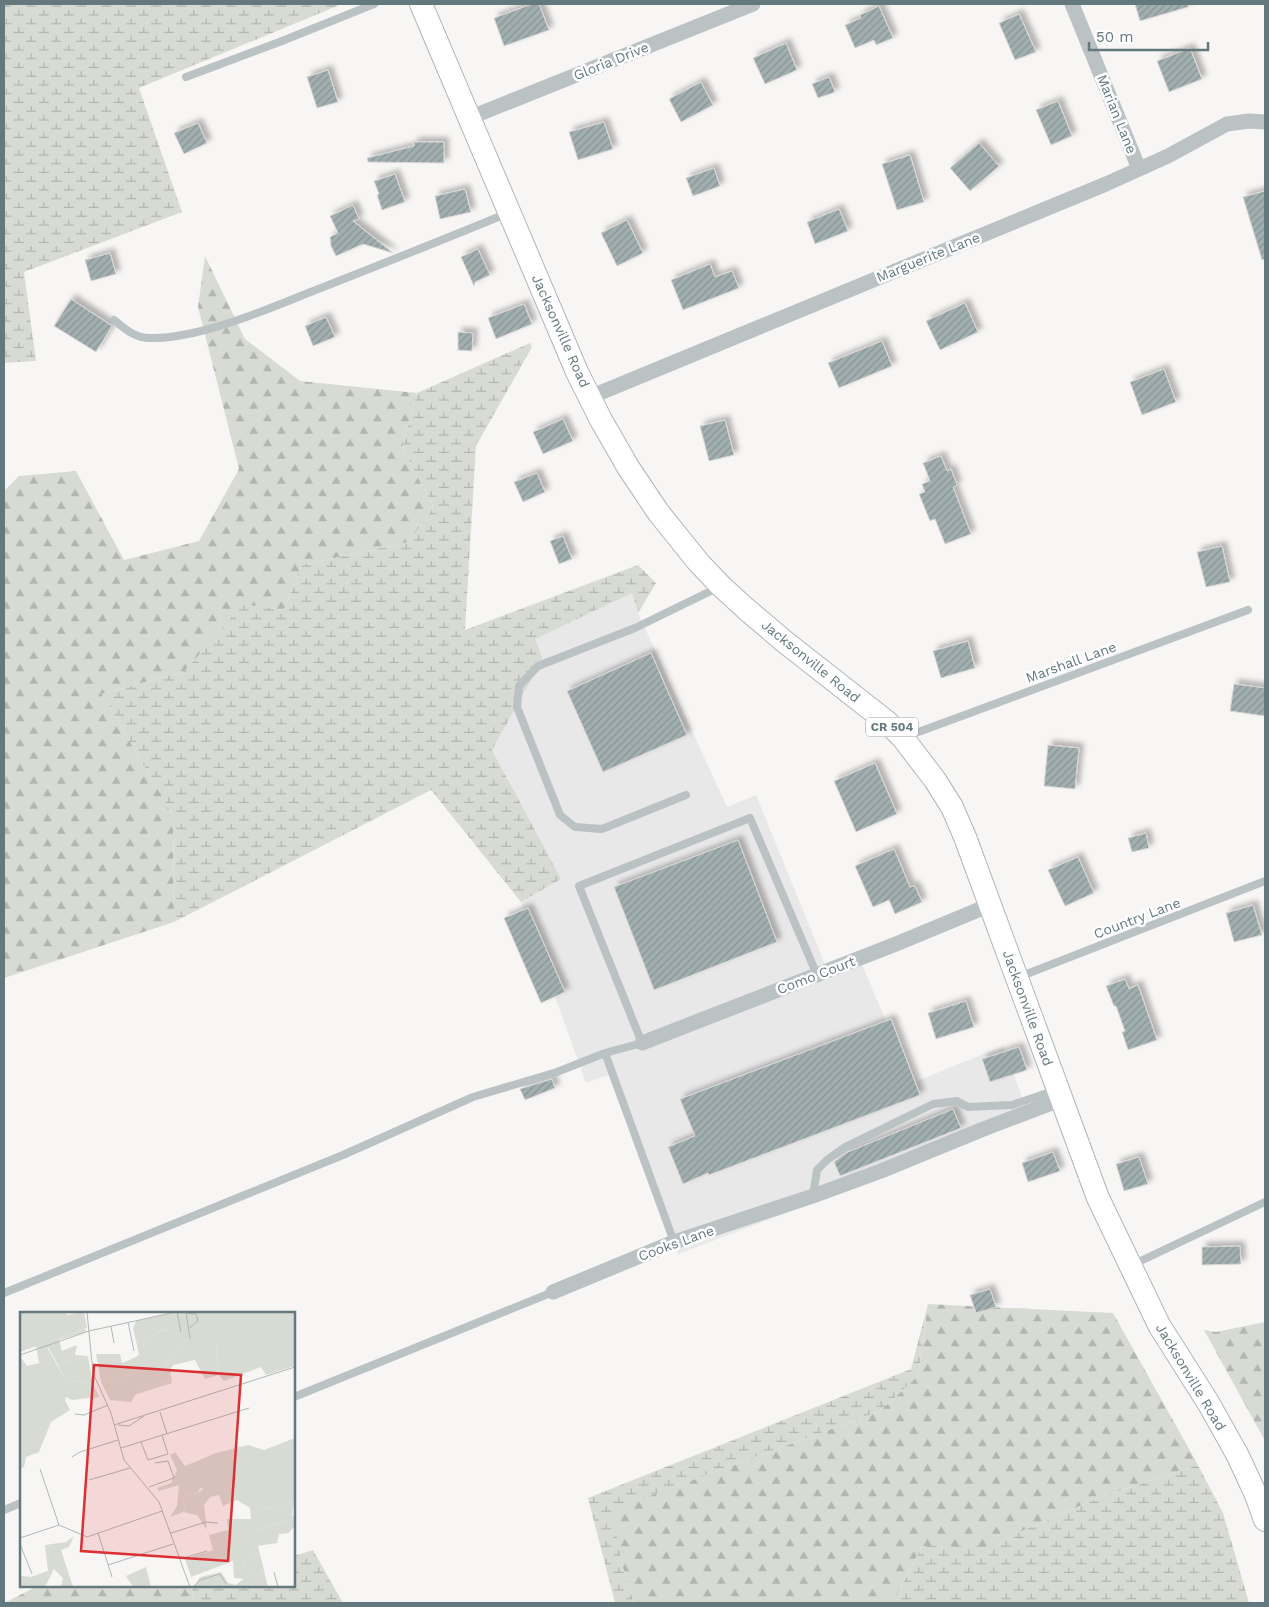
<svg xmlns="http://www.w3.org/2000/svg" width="1269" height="1607" viewBox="0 0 1269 1607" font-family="'Work Sans',sans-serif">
<defs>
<pattern id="forest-firs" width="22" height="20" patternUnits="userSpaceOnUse" patternTransform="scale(1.25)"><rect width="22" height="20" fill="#d8dbd3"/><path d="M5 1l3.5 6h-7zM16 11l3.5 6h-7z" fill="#b3b6b0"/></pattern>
<pattern id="wetland-marsh" width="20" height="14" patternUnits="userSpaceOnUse" patternTransform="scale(1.25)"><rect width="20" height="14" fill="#d8dbd3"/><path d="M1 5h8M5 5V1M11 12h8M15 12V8" fill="none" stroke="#b3b6b0"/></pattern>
<pattern id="building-hatch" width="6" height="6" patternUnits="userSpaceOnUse" patternTransform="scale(1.25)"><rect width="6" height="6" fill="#a2afb1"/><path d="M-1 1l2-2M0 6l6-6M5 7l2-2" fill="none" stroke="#889395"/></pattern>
<filter id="shadow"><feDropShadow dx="4.5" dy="-4.5" stdDeviation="2.5" flood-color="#0004"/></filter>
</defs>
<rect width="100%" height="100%" fill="#f7f6f4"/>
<path fill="#e7e8e7" d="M632,593L638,613L727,807L756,795L827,969L858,955L912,1083L1003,1046L1029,1115L909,1167L678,1254L608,1075L586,1083L521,902L560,879L492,750L543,659L534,639Z"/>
<path fill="url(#forest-firs)" d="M205,256L245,339L300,381L417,393L402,448L434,507L409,542L302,565L284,610L243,605L185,671L102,694L173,815L174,922L4,978V491L19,476L76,471L124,560L199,541L239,469L198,307Z
M928,1304L1113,1313L1198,1465L1101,1497L1024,1530L997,1546H922L893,1603H634L623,1568L611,1510L880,1411L918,1376Z
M1265,1322V1441L1204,1330L1216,1332Z
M38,1586H188L192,1589L194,1603H4Z"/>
<path fill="url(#wetland-marsh)" d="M4,4H342L139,88L182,212L24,272L36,361L4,363Z
M530,343L532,347L476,446L465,630L638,565L656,583L638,613L632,593L535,639L543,659L492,750L561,879L521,902L431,790L174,922L173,815L102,694L185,671L243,604L284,610L302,565L409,542L434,507L402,448L417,393Z
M928,1304L918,1376L880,1411L612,1510L623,1568L634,1603H615L588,1498L911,1369Z
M1198,1465L1223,1513L1249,1603H893L922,1546H997L1024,1530L1101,1497Z
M313,1550L343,1603H194L192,1589L201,1586H294V1556Z"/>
<path fill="url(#building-hatch)" stroke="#d8d8d6" filter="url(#shadow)" d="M532,4H539L549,30L504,46L494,18Z
M1135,4H1188V7L1140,21Z
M879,6L893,38L876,45L874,40L855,48L845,25L861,18L860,15Z
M1019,14L1036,52L1015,60L999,23Z
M786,43L797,70L765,84L753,58Z
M1190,48L1202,79L1169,92L1157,61Z
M328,70L338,102L317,108L307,77Z
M829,77L835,92L818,98L812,84Z
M701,82L713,105L681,122L669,99Z
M1058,101L1072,136L1051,145L1036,110Z
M604,122L613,149L578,160L569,132Z
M198,123L207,143L184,154L174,133Z
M414,142H444V163L368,162L367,158L414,146Z
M979,143L999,166L970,191L950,168Z
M910,155L924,202L897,210L882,164Z
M714,168L720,186L693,196L686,178Z
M395,174L405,202L382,210L377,195L379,194L374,181Z
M465,189L471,212L440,219L435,196Z
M1265,191V259L1262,260L1243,197Z
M353,205L359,219L353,221L393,253L363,244L336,256L331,246L330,237L338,233L330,216Z
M839,209L848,231L815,244L807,222Z
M627,220L643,253L617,266L601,233Z
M478,249L490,275L475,282L474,286L461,257Z
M110,253L116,274L91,281L85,260Z
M710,264L715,277L732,271L739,288L683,310L671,280Z
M71,299L112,326L96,352L54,326Z
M965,303L978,332L940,350L926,321Z
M524,304L532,324L496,339L488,318Z
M326,317L335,337L313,346L305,326Z
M458,332L473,333L472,351L458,350Z
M882,341L892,366L839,388L828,363Z
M1164,369L1176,402L1142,415L1130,382Z
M563,419L573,441L543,454L533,432Z
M725,420L734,455L709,461L700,426Z
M941,456L947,471L951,469L957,485L953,487L971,534L945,544L935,519L930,521L919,494L925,492L922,484L930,481L923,463Z
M537,473L545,492L523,502L514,482Z
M563,536L572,559L559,564L550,541Z
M1222,546L1230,582L1206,587L1197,552Z
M968,641L975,668L941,678L933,651Z
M651,653L687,735L603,772L567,691Z
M1234,684L1265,688V716L1230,711Z
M1048,745L1079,748L1075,789L1044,786Z
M875,763L897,814L856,832L834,781Z
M1146,833L1149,848L1132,852L1128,838Z
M738,840L777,942L654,990L614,887Z
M894,849L910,887L915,886L922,902L895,914L889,900L873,907L855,866Z
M1078,857L1094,893L1065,906L1048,870Z
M1253,905L1262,935L1234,942L1226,913Z
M528,908L565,992L541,1003L504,918Z
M1125,979L1129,989L1138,985L1157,1040L1128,1050L1122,1032L1125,1031L1116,1006H1114L1106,986Z
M966,1001L974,1027L936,1039L928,1013Z
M891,1019L920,1095L709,1175L708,1173L683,1184L668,1147L695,1136L680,1099Z
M1019,1047L1027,1070L990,1082L982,1059Z
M552,1079L555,1088L525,1100L520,1089Z
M953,1109L961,1128L840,1176L834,1162L848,1152Z
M1053,1152L1060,1171L1028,1182L1022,1163Z
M1139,1157L1148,1184L1124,1191L1116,1164Z
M1240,1246L1241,1264L1202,1265V1247Z
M990,1289L996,1307L976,1313L970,1295Z"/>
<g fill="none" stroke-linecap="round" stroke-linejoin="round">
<g stroke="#afb6b8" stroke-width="24">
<path id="primary" d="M421,4L577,372L601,420L628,467L658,512L699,563L721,586L745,608L785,642L887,722L903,738L935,780L952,807L965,837L1098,1198L1159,1325L1209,1404L1238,1456L1256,1495L1265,1520"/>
</g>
<path stroke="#bbc2c3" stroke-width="8" d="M186,77L282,41L374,4
M114,320C125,329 135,338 150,338C196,339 261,312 303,295C372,268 440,241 508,213
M905,737L1248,610
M686,795L602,829L575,827L560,815L517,707L519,686L538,666L635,628L719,587
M1019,977L1265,881
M605,1053L674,1242
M813,1196L817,1170L827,1160L845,1147L933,1104L957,1101L968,1107L1012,1105L1056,1090
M1132,1265L1265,1202
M4,1293L343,1155L473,1097L557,1072L605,1053L642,1043L579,886L750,818L817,975
M294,1397L553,1292
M4,1510L21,1503"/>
<path stroke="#bbc2c3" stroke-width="15" d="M1072,4L1139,169
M469,118L753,4
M590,397L1106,184L1168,156L1227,124L1249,121L1265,122
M642,1043L896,944L990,905
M553,1292L674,1242L813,1196L881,1171L981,1130L1062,1099"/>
<use href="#primary" stroke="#fff" stroke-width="22"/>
</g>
<g text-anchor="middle" stroke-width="5" stroke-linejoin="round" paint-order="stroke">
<rect fill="#fff" stroke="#92a1a4" stroke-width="1" x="866" y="717.5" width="52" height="19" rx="4"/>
<g font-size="12" font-weight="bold" fill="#63797d">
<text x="892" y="731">CR 504</text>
</g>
<g font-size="14" fill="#63797d" stroke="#fff">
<text transform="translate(611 61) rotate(-22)" y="5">Gloria Drive</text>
<text transform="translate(1117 114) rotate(68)" y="5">Marian Lane</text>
<text transform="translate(928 257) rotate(-22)" y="5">Marguerite Lane</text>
<text transform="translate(561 331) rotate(66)" y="5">Jacksonville Road</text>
<text transform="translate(811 661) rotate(39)" y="5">Jacksonville Road</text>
<text transform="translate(1071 662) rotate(-20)" y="5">Marshall Lane</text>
<text transform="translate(1137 918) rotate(-21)" y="5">Country Lane</text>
<text transform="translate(816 975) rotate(-21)" y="5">Como Court</text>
<text transform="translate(1028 1008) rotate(70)" y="5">Jacksonville Road</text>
<text transform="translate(676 1243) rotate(-20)" y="5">Cooks Lane</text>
<text transform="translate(1191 1377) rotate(59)" y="5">Jacksonville Road</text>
</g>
</g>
<g transform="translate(20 1312)">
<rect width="275" height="275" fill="#f7f6f4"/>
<path d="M65,17L66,20L39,28L42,39L57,33L55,43L68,44L38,53L28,35L26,58L19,51L16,34Z" fill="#d8dbd3"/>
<path d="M156,0H275V54L246,63L241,55L204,69L199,63L196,35L163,37L146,50L150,69L118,78L111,90L90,88L81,70L114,62L121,50L124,30L143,17L147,19L144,3ZM27,35L45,67L73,72L79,85L52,88L46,85L45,88L50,98L31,110L19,140L6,145L4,155L0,157V44L7,54L19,51L26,57L22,40ZM275,126L274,190L244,197L235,189L230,196L217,188L203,194L199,183L190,185L184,193L187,218L177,203L163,200L165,194L162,187L165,183L178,181L192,170L196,141L228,133L244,138ZM275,206V213L269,221L259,222L257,231L238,234L248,275H174L180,265L201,260L208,271L216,273L233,259L226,258L224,252L233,237V219ZM54,224L49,235L41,238L53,275H41L43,266L34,257L25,275H0V264L11,265L28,259L25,233L46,230ZM126,255L131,275H113L106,264Z" fill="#d8dbd3"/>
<path d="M144,3L148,19L143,17L124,30L122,50L114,62L81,70L76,42H100L102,51L116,45L119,42L113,16L116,9ZM188,28L196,35L199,63L185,67L175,48L153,53L150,58L152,71L114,83L111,90L113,82L118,78L150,69L146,50L163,37ZM68,44L73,72L45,67L38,53ZM155,140L165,154L196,141L195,153L202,168L192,170L185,177L180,176L178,181L165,183L162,187L165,194L163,200L150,205L157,194L159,173L139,179L137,176L151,171L157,158L150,143ZM235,188L244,197L274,190L272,203L275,206L233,219L238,234L233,237L224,252L226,258L233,259L226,267L214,266L213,249L171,265L165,247L193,238L189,223L208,218L207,207H231L230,196Z" fill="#d8dbd3"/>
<path d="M0,0H46L47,3L64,0L67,16L0,40Z" fill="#d8dbd3"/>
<path fill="none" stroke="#afb9b9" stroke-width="1" d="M67,0L73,61L91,101L104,148L139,190L170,275M157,0L161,20M166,0L170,27M166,1L176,2L178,9L168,17M108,10L114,39M91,14L94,31M0,43L69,19L156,0M140,100L147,122M55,102L64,103L88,93M94,113L275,55M98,113L109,114L124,104M121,130L128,148L148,142L142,123M101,136L229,96M52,145L60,140L98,128M20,157L39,213M69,168L110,156M129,175L154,166L148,149L135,151M78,221L92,265M151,221L186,210L198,211M0,226L39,213L67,225L142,199M0,232L12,262M160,247L187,239M88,253L153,232M254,260L258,275M173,275L180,268L200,262L206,272"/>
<path fill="#db2f33" fill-opacity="0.15" stroke="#db2f33" stroke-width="2.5" d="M74,53L221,63L208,249L61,239Z"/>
<rect width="275" height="275" fill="none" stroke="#63797d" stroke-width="2.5"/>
</g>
<rect width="1269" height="1607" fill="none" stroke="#63797d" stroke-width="10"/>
<path d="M1089 42v8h119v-8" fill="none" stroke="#63797d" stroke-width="2.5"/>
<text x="1096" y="42" font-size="15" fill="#63797d" stroke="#ffffff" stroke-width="4" paint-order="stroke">50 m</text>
</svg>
